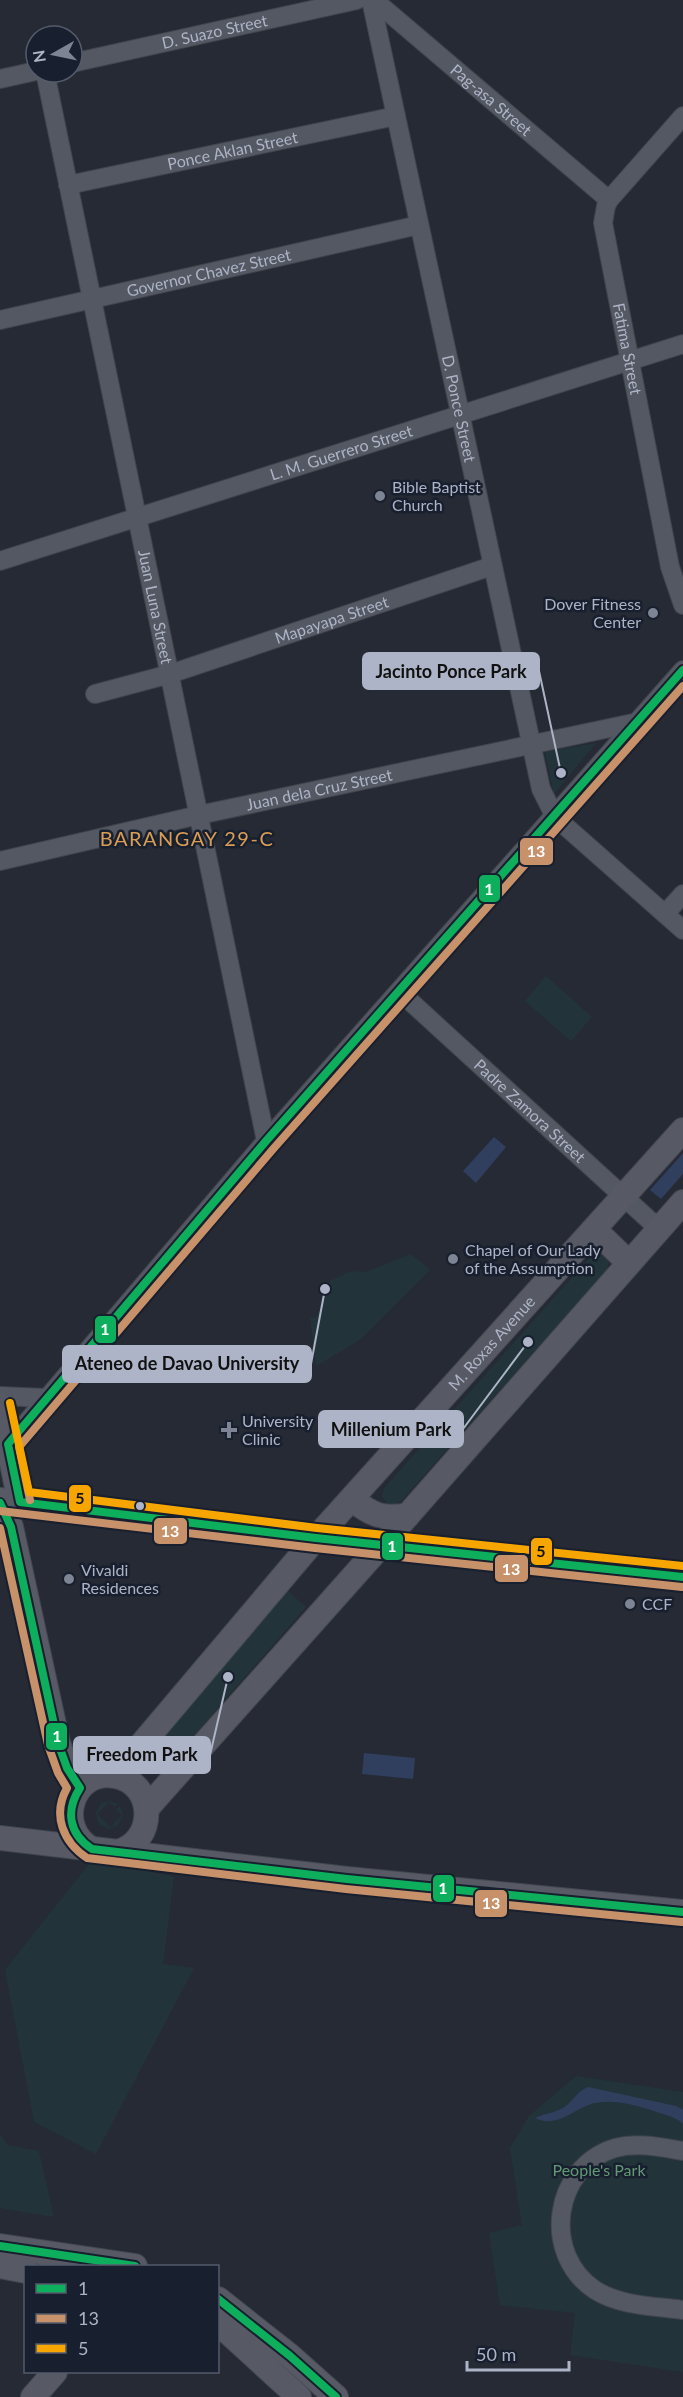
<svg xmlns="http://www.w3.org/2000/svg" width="683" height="2397" viewBox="0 0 683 2397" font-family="Lato,sans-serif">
<rect width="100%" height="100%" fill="#252a34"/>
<path fill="#22343a" d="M596,743L554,794L545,752Z
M546,976L592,1017L571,1041L525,1001Z
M600,1251L610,1257L607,1270L401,1501L394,1505L387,1504L382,1496L385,1487L593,1254Z
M411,1254L430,1270L360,1340L316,1366L310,1318L317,1317L323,1295L330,1281L351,1271L366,1272Z
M287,1590L306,1607L170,1763L161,1768C152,1765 149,1760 149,1752Z
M110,1801L118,1804L115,1807L109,1802L97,1814L110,1827L122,1815L116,1809L120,1806L123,1816L117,1826L109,1829L99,1824L96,1813L101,1803Z
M93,1859L174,1877L163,1964L194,1968L96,2154L34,2122L5,1970Z
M576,2076L683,2092V2372L570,2355L575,2313L500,2305L489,2233L522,2225L510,2148L529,2116Z
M0,2133L7,2145L39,2151L54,2217L0,2208Z"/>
<path fill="#303f5e" d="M494,1137L506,1147L476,1183L463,1171Z
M683,1153V1174L661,1199L650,1190Z
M364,1753L415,1758L413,1779L362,1774Z
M588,2087L676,2106L683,2110V2124C675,2116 664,2115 654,2111C635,2105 615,2099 595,2103C573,2108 559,2129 535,2118C545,2113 558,2113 567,2105C575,2098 578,2091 588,2087Z"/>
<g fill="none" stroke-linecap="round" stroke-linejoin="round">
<g stroke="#41444c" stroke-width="20">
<g id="minor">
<path id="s1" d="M371,0L541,789L555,817L683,930"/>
<path id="s2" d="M374,0L609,200"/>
<path id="s3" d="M72,63L357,0"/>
<path id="s4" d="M45,72L266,1141"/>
<path d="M0,79L36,71"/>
<path id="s5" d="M683,116L609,200L606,206L603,223L670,567L683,605"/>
<path id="s6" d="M68,185L396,116"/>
<path id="s7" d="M0,320L419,225"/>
<path id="s8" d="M0,561L683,344"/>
<path id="s9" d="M95,694L170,674L492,566"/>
<path id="s10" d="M0,861L199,815L638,722"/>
<path d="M665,914L683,894"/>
<path id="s11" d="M400,992L659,1229"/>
<path d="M0,1396L45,1398"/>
<path d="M8,1444L266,1141L683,670"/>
<path d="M683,2151C660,2147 638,2142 615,2148C553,2167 541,2254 595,2290C620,2306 654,2306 683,2310"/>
</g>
</g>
<g stroke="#424750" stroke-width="26">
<g id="major">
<path d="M595,1230L629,1263"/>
<path d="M0,1405L20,1502"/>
<path d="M352,1499C371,1515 384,1520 408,1515"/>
<path d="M0,1500L316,1538L683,1577"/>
<path d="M0,1503L11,1527L58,1743L67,1768L80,1788"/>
<path id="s12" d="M115,1776L316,1538L683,1130"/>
<path d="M147,1808L401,1523L683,1202"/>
<path d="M0,1838L347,1879L683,1912"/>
<path d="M92,1849C54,1829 71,1768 115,1776C156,1783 157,1842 117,1852"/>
<path d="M0,2246L135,2266"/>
<path d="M0,2266L26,2271"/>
<path d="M218,2299L290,2356L336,2397"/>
<path d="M218,2323L299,2397"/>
<path d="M33,2397L55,2372"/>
</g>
</g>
<use href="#minor" stroke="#545862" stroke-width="18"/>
<use href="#major" stroke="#575a64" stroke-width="24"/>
<g stroke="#181f2e" stroke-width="12">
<path id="bus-1" d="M683,670L266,1141L8,1444L20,1502L316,1538L683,1577
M0,1503L11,1527L58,1743L67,1768L80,1788C65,1811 69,1834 92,1849L347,1879L683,1912
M0,2246L135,2266
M218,2299L290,2356L336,2397"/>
</g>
<g stroke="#181f2e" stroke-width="12">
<path id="bus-2" d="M30,1500L19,1447L274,1148L683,686
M0,1511L315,1548L682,1587
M0,1528L48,1745L58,1773L67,1788C52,1815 63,1842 87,1858L346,1889L682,1922"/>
</g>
<g stroke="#181f2e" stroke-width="12">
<path id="bus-3" d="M10,1403L29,1492L317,1528L683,1566"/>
</g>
<use href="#bus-1" stroke="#0daf5c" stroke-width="8"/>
<use href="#bus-2" stroke="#c7916a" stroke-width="8"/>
<use href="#bus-3" stroke="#f7a600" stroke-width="8"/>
</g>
<g fill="#7d8494" stroke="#181f2e" stroke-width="2">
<circle cx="380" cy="496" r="6"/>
<circle cx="653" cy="613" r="6"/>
<circle cx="453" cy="1259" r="6"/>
<path d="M226 1421h6v6h6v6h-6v6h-6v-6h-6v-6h6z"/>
<circle cx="69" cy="1579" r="6"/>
<circle cx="630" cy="1604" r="6"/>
</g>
<circle fill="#adb4c7" stroke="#181f2e" stroke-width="2" cx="140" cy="1506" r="5"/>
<g text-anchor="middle" stroke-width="5" stroke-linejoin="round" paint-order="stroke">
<g font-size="16" fill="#adb4c7" stroke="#181f2e">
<text dy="6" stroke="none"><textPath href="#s3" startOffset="146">D. Suazo Street</textPath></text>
<text dy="6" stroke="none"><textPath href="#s2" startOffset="154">Pag-asa Street</textPath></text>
<text dy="6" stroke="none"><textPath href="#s6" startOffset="168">Ponce Aklan Street</textPath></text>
<text dy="6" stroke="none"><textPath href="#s7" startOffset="214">Governor Chavez Street</textPath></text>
<text dy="6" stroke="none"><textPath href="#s5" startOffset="264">Fatima Street</textPath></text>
<text dy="6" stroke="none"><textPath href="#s1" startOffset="418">D. Ponce Street</textPath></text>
<text dy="6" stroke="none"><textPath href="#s8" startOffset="358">L. M. Guerrero Street</textPath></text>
<text dy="6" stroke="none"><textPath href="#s4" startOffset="546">Juan Luna Street</textPath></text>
<text dy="6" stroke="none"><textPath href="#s9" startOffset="248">Mapayapa Street</textPath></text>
<text dy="6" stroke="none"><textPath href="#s10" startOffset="327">Juan dela Cruz Street</textPath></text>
<text dy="6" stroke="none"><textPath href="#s11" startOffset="176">Padre Zamora Street</textPath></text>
<text dy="6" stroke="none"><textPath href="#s12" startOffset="574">M. Roxas Avenue</textPath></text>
</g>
<g font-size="16" fill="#adb4c7" stroke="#181f2e" text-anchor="start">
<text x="392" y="493">Bible Baptist<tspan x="392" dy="18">Church</tspan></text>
<text x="641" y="610" text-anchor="end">Dover Fitness<tspan x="641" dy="18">Center</tspan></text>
<text x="465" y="1256">Chapel of Our Lady<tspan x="465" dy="18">of the Assumption</tspan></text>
<text x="242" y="1427">University<tspan x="242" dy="18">Clinic</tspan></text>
<text x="81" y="1576">Vivaldi<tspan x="81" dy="18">Residences</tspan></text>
<text x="642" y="1610">CCF</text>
</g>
<g font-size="16" fill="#639975" stroke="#181f2e">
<text x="599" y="2176">People's Park</text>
</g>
<g font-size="20" letter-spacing="1.5" fill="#da9d54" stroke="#181f2e">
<text x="187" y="846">BARANGAY 29-C</text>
</g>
</g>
<path fill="none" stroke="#adb4c7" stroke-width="2" d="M561 773L539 671M325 1289L311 1364M528 1342L463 1429M228 1677L210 1755"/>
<g fill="#adb4c7" stroke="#181f2e" stroke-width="2">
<circle cx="561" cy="773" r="6"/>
<circle cx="325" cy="1289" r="6"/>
<circle cx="528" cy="1342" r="6"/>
<circle cx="228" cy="1677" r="6"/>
</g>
<g fill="#adb4c7" stroke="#adb4c7" stroke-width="2">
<rect x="363" y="653" width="176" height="36" rx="6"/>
<rect x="63" y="1346" width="248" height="36" rx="6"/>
<rect x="319" y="1411" width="144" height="36" rx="6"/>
<rect x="74" y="1737" width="136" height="36" rx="6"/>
</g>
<g font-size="18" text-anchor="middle" font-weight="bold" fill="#111">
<text x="451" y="678">Jacinto Ponce Park</text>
<text x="187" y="1370">Ateneo de Davao University</text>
<text x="391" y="1436">Millenium Park</text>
<text x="142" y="1761">Freedom Park</text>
</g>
<g stroke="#181f2e" stroke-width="2">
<rect x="519" y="837" width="35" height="29" rx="6" fill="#c7916a"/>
<rect x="478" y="874" width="23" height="29" rx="6" fill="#0daf5c"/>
<rect x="94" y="1315" width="23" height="29" rx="6" fill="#0daf5c"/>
<rect x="68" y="1484" width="24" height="29" rx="6" fill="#f7a600"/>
<rect x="153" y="1517" width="35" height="28" rx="6" fill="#c7916a"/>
<rect x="381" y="1532" width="23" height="29" rx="6" fill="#0daf5c"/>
<rect x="530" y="1537" width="23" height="29" rx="6" fill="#f7a600"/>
<rect x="494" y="1554" width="35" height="29" rx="6" fill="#c7916a"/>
<rect x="45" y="1722" width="23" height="29" rx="6" fill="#0daf5c"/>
<rect x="432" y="1874" width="23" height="29" rx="6" fill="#0daf5c"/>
<rect x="474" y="1889" width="34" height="29" rx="6" fill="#c7916a"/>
</g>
<g font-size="16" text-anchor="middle" font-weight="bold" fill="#fff">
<text x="536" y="857">13</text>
<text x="489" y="895">1</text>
<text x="105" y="1335">1</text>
<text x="170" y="1537">13</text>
<text x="392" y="1552">1</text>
<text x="511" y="1575">13</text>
<text x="57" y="1742">1</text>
<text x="443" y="1894">1</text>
<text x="491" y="1909">13</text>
</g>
<g font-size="16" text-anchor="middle" font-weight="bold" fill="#111">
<text x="80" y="1504">5</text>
<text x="541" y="1557">5</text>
</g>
<rect x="24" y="2265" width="195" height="108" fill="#181f2e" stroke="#545b6b" stroke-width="1.5"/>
<rect x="36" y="2284" width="30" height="9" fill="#0daf5c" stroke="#545b6b" stroke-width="1.5"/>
<text x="78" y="2295" font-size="18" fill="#adb4c7">1</text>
<rect x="36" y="2314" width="30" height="9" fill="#c7916a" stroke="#545b6b" stroke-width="1.5"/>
<text x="78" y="2325" font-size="18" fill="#adb4c7">13</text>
<rect x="36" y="2344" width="30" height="9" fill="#f7a600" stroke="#545b6b" stroke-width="1.5"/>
<text x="78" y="2355" font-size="18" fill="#adb4c7">5</text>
<g transform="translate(54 54) rotate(261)"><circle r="28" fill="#181f2e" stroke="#545b6b" stroke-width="1.5"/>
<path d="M0-4.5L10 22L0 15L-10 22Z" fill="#7d8494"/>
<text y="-9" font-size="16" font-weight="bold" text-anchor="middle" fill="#adb4c7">N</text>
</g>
<path d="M467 2361v9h102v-9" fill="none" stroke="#adb4c7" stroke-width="3"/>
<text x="476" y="2361" font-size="18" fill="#adb4c7" stroke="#181f2e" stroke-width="4.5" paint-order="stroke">50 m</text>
</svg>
